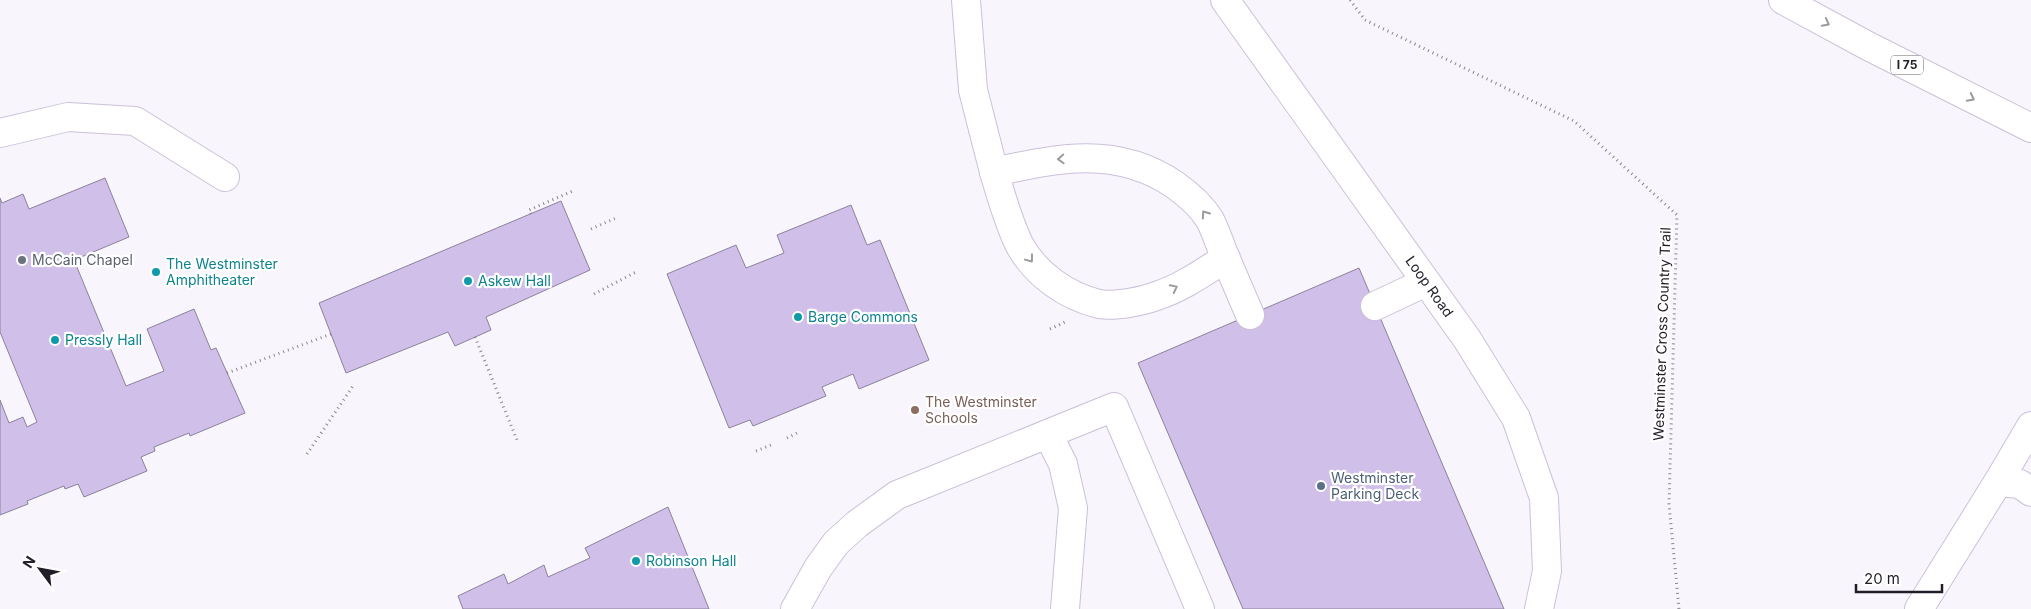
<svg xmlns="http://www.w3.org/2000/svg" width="2031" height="609" viewBox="0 0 2031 609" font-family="Inter,sans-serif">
<rect width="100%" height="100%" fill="#f8f6fc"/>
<path fill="#d0bfe8" stroke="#8c829b" d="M105,178L129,237L74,260L126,386L164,371L147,329L194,309L211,350L216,348L245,413L190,436L189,433L154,447L155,451L141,457L147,471L84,497L78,484L65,489L64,486L27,501L28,504L0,515V400L9,423L23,417L27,427L37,422L0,332V198L2,203L23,194L29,209Z
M561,201L590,270L486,317L491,330L455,346L448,332L346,373L319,303Z
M851,205L867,245L880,240L929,360L859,389L853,374L822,387L826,396L753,426L750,420L729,428L667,274L736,245L746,268L784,253L777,235Z
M1359,268L1504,609H1243L1138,363Z
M668,507L709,609H463L458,596L504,574L508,584L544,565L548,577L590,558L585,548Z"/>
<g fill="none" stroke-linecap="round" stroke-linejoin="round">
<g stroke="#cbc0da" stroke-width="30">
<g id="minor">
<path d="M966,0L973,90L994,172"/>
<path id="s1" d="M1225,0L1467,339L1516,418L1544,498L1547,571L1539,609"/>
<path d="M0,133L68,117L135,121L225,177"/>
<path d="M1226,258C1205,271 1183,287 1159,295C1144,301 1115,307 1099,304C1066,296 1035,274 1019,244C1008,221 1001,196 994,172C1058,158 1117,145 1175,185C1189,195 1201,205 1210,220C1215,230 1219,241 1223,252C1232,273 1241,294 1250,315"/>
<path d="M1375,306L1426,282"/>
<path d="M1048,434L1063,464L1073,508L1065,609"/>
<path d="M1998,482L2031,426"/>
<path d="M795,609L818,568L836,543L857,524L897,495L1114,407L1200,609"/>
<path d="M1919,609L1998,482L2020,484L2031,492"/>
</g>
</g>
<g stroke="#cbc0da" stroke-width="30">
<path id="highway" d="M1783,0L1868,46L2031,128"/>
</g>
<path stroke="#89868e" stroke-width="3" stroke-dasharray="1 4" stroke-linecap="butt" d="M1350,0L1365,20L1574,121L1677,215L1669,504L1679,609
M531,214L529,210L575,190
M591,229L616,218
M594,294L636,272
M1050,329L1065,322
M475,337L517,440
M227,373L331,334
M787,438L797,433
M756,451L771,445
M307,454L353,386"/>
<use href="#minor" stroke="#fff" stroke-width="28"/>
<use href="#highway" stroke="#fff" stroke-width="28"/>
</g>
<defs><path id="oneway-chevron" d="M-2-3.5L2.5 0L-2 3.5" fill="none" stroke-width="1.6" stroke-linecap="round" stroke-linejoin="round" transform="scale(1.25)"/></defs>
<g stroke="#9c9a9e">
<use href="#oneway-chevron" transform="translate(1826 23) rotate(28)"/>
<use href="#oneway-chevron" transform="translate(1971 98) rotate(27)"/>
<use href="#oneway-chevron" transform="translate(1061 159) rotate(177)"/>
<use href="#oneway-chevron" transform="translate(1205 214) rotate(-125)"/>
<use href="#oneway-chevron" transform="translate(1030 259) rotate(53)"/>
<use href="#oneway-chevron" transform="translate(1174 288) rotate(-26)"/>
</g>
<circle fill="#6b7280" stroke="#fff" stroke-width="2" cx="22" cy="260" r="5"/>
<g fill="#0f9aa8" stroke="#fff" stroke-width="2">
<circle cx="156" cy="272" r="5"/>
<circle cx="468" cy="281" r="5"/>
<circle cx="798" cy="317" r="5"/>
<circle cx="55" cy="340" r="5"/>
<circle cx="636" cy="561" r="5"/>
</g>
<circle fill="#8d6e63" stroke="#fff" stroke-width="2" cx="915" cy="410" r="5"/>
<circle fill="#5c6f8a" stroke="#fff" stroke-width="2" cx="1321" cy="486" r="5"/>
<g text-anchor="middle" stroke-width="4.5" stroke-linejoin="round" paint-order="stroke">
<rect fill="#fff" stroke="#646268" stroke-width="1" x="1891" y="55.5" width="32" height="19" rx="4"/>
<g font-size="12" font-weight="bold" fill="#221e28">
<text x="1907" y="69">I 75</text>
</g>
<g font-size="14" fill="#5b616d" stroke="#fff" text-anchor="start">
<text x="32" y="265">McCain Chapel</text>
</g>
<g font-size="14" fill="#0d838f" stroke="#fff" text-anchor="start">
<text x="166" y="269">The Westminster<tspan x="166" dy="16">Amphitheater</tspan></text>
<text x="478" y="286">Askew Hall</text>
<text x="808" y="322">Barge Commons</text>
<text x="65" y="345">Pressly Hall</text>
<text x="646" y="566">Robinson Hall</text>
</g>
<g font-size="14" fill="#221e28" stroke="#fff">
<text dy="5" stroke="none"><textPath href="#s1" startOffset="352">Loop Road</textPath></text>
<text transform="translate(1662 334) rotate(-88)" y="5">Westminster Cross Country Trail</text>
</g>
<g font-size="14" fill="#785e54" stroke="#fff" text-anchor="start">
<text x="925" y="407">The Westminster<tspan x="925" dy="16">Schools</tspan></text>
</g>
<g font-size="14" fill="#4e5e75" stroke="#fff" text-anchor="start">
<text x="1331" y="483">Westminster<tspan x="1331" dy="16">Parking Deck</tspan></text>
</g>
</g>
<g transform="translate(40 569) rotate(302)" stroke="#ffffff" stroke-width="4" paint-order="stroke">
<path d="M0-4L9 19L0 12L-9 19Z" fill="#221e28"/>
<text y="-8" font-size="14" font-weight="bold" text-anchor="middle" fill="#221e28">N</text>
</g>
<path d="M1856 584v8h86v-8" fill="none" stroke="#221e28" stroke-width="2.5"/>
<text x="1864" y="584" font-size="15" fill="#221e28" stroke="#ffffff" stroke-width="4" paint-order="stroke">20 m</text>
</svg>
